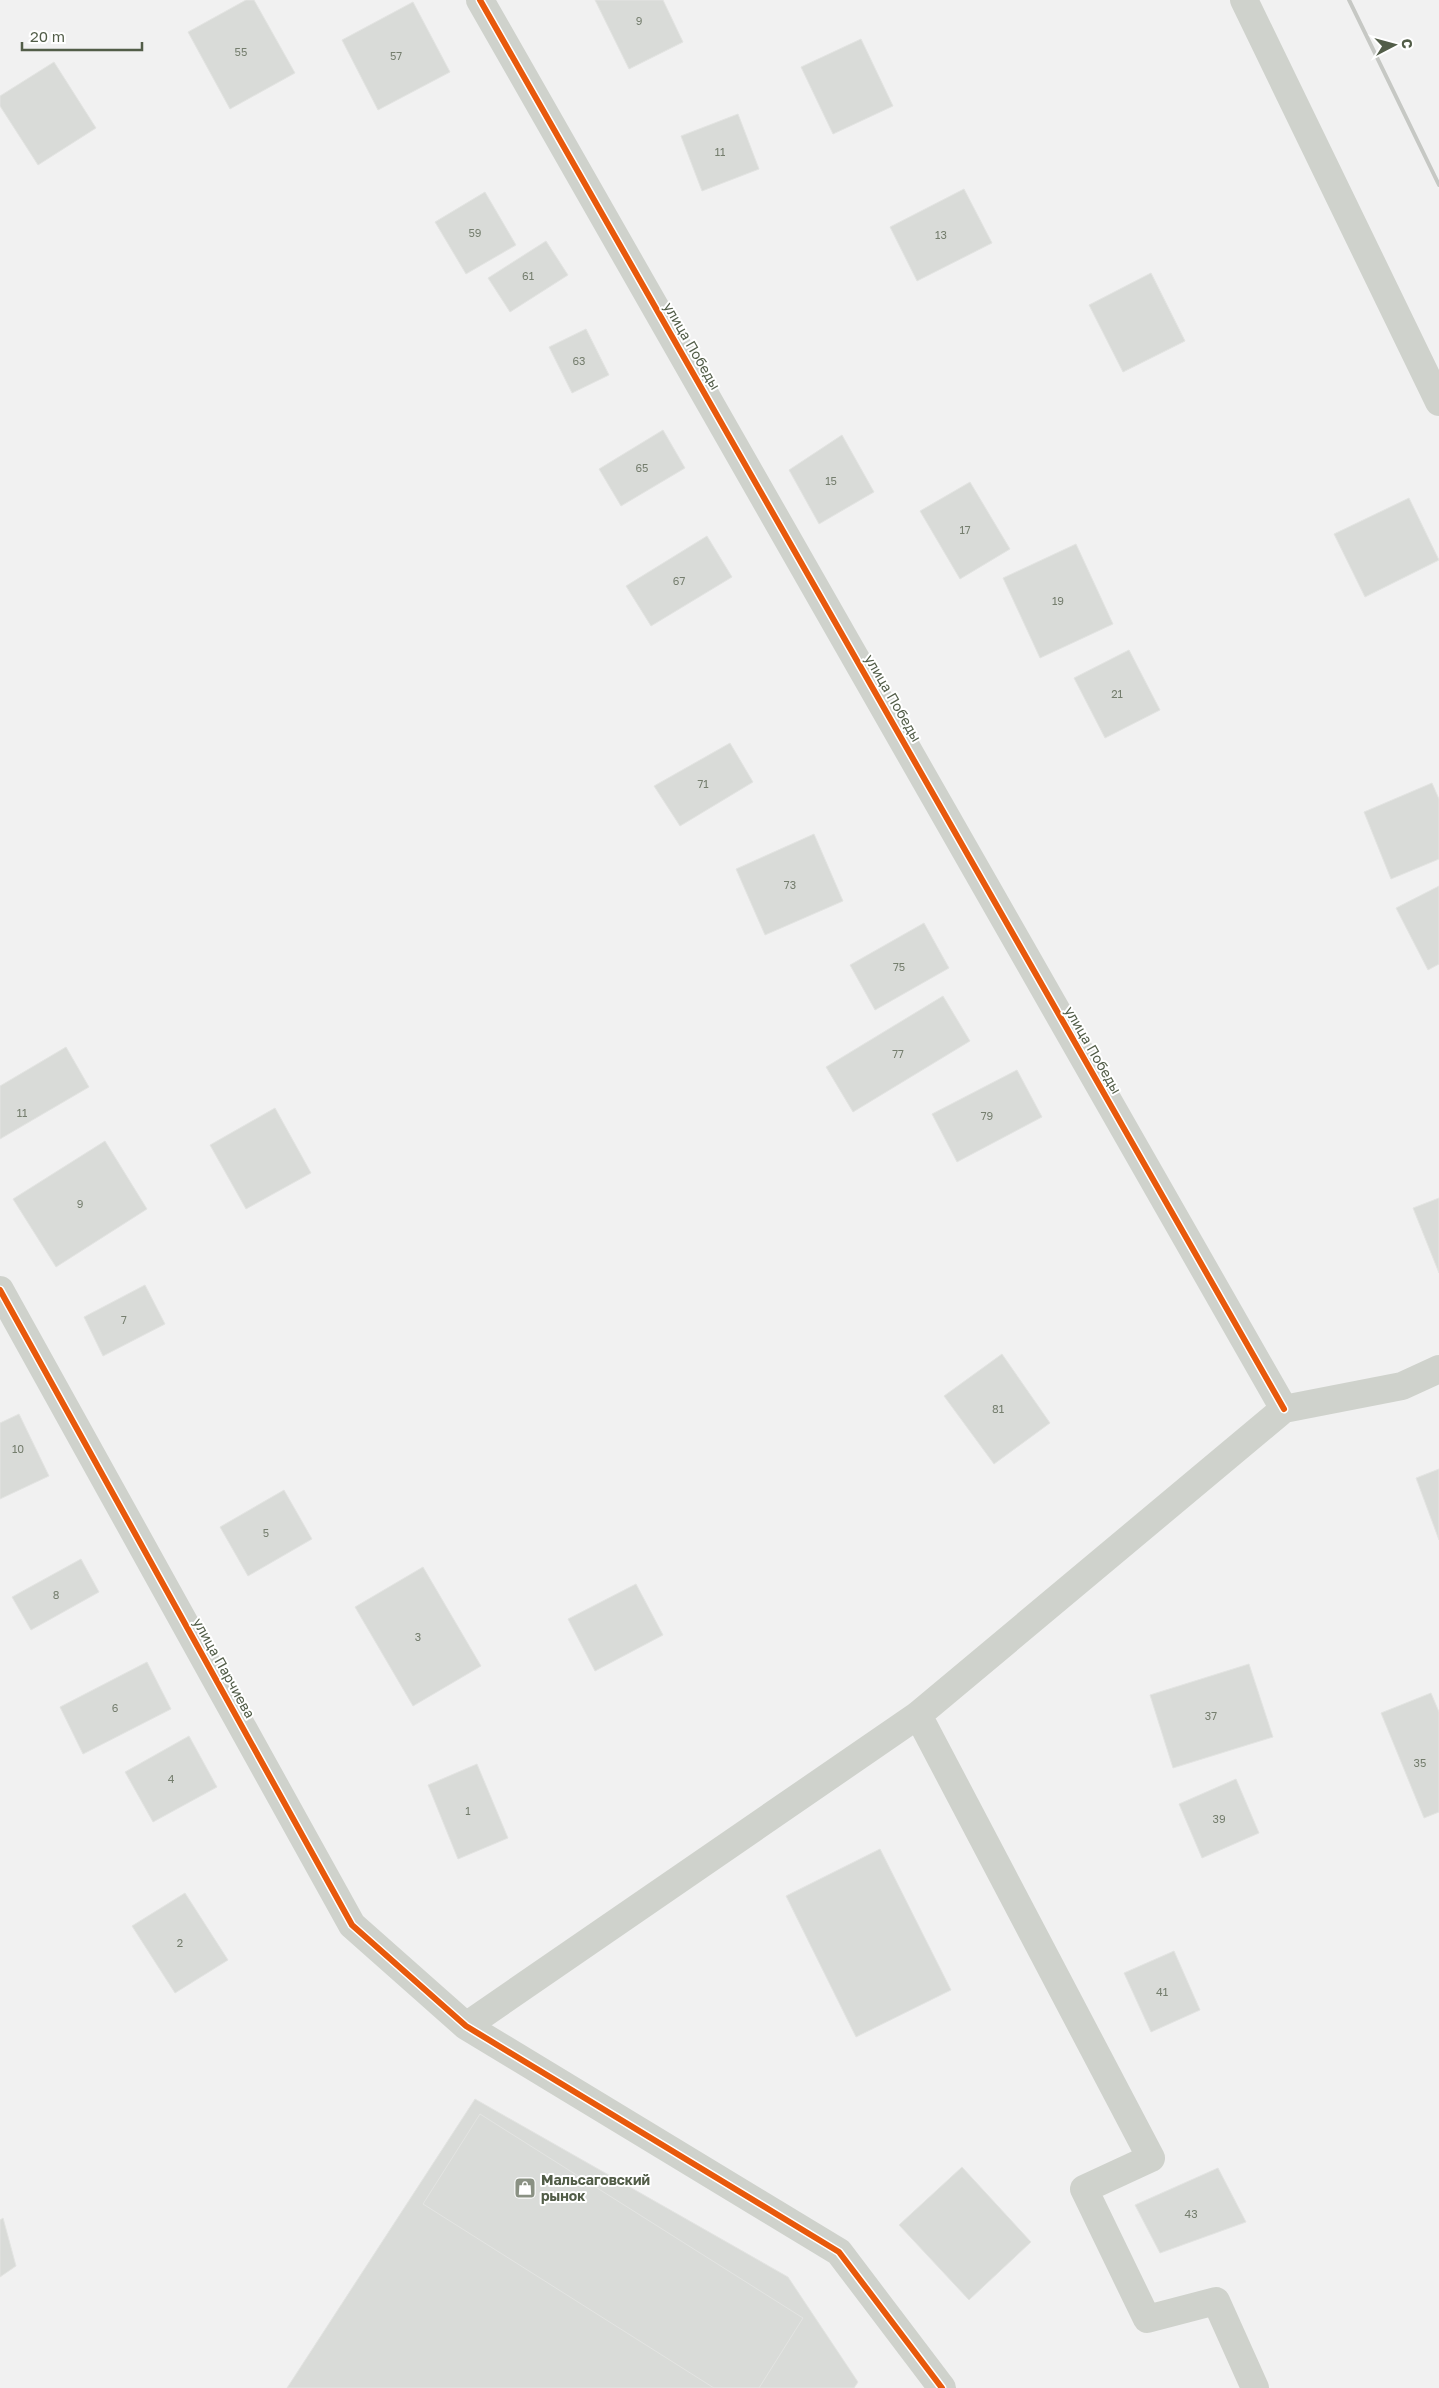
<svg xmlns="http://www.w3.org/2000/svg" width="1439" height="2388" viewBox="0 0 1439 2388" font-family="'Golos Text',sans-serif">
<rect width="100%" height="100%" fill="#f1f1f1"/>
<path fill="#d9dbd8" stroke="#e3e4e2" d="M246,0H254L295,73L230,109L188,32Z
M595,0H663L683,42L629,69Z
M413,2L450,72L378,110L342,40Z
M861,39L893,106L833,134L801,67Z
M54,62L96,128L38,165L0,106V96Z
M738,114L759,169L702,191L681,136Z
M964,189L992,243L917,281L890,227Z
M485,192L516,245L466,274L435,222Z
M546,241L568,275L510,312L488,278Z
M1151,273L1185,341L1123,372L1089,305Z
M586,329L609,375L572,393L549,347Z
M663,430L685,468L621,506L599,469Z
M842,435L874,492L819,524L789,470Z
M970,482L1010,549L960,579L920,511Z
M1409,498L1439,560L1365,597L1334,534Z
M707,536L732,577L651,626L626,586Z
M1076,544L1113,624L1040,658L1003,578Z
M1129,650L1160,710L1105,738L1074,678Z
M730,743L753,782L680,826L654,786Z
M1432,783L1439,799V859L1391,879L1364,812Z
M814,834L843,901L765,935L736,869Z
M1439,886V964L1428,970L1396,908Z
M924,923L949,968L875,1010L850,965Z
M943,996L970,1041L853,1112L826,1067Z
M66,1047L89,1087L0,1139V1086Z
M1017,1070L1042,1117L957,1162L932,1114Z
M275,1108L311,1173L246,1209L210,1145Z
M105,1141L147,1209L56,1267L13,1199Z
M1439,1198V1273L1413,1208Z
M145,1285L165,1324L103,1356L84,1317Z
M1002,1354L1050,1423L994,1464L944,1396Z
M19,1414L49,1476L0,1499V1423Z
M1439,1469V1540L1416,1478Z
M284,1490L312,1539L248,1576L220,1527Z
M81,1559L99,1592L31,1630L12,1597Z
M423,1567L481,1666L413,1706L355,1607Z
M636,1584L663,1635L595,1671L568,1619Z
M147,1662L171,1709L83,1754L60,1707Z
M1249,1664L1273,1737L1173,1768L1150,1695Z
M1431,1693L1439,1712V1812L1424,1818L1381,1713Z
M189,1736L217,1787L153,1822L125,1772Z
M477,1764L508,1838L458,1859L428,1785Z
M1236,1779L1259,1833L1202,1858L1179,1804Z
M880,1849L951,1990L856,2037L786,1896Z
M185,1893L228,1960L175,1993L132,1926Z
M1174,1951L1200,2010L1151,2032L1124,1973Z
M475,2099L788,2277L858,2382L854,2388H287Z
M480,2114L803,2318L759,2388H714L423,2204Z
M962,2167L1031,2242L969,2300L899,2225Z
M1218,2168L1246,2222L1160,2253L1135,2205Z
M3,2218L16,2266L0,2277V2220Z"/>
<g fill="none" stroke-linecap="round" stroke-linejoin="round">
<path stroke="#cfd2cc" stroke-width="28" d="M480,0L1284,1409
M1244,0L1439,402
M0,1290L352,1925L466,2026L839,2252L942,2388
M918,1715L1151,2158L1084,2189L1147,2319L1216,2301L1255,2388
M466,2026L918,1715L1284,1409L1402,1386L1439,1369"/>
<path stroke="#c6c8c4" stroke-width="4" d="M1349,0L1439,185"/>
<g stroke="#fff" stroke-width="9">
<path id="cycleway" d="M480,0L1284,1409
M0,1290L352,1925L466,2026L839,2252L942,2388"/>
</g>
<use href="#cycleway" stroke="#e8590c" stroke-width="6"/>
</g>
<defs>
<g id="shop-square" transform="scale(1.125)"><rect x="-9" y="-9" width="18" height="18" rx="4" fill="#8a9183" stroke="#fff"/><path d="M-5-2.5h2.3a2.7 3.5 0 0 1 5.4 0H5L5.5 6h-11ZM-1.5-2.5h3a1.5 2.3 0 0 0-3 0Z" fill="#fff"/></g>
</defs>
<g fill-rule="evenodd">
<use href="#shop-square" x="525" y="2188"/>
</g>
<g text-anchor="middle" stroke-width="4" stroke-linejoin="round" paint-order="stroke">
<g font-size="11" fill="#757e6e">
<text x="639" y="25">9</text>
<text x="241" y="56">55</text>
<text x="396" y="60">57</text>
<text x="720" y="156">11</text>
<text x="475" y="237">59</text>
<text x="941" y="239">13</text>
<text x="528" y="280">61</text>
<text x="579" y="365">63</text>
<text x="642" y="472">65</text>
<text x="831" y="485">15</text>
<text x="965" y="534">17</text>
<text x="679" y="585">67</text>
<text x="1058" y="605">19</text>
<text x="1117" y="698">21</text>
<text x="703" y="788">71</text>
<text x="790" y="889">73</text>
<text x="899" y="971">75</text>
<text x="898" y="1058">77</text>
<text x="22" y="1117">11</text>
<text x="987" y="1120">79</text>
<text x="80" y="1208">9</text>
<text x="124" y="1324">7</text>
<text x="998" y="1413">81</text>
<text x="18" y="1453">10</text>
<text x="266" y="1537">5</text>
<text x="56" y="1599">8</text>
<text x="418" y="1641">3</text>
<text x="115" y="1712">6</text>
<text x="1211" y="1720">37</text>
<text x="1420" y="1767">35</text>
<text x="171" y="1783">4</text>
<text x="468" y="1815">1</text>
<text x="1219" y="1823">39</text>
<text x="180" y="1947">2</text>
<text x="1162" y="1996">41</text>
<text x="1191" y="2218">43</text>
</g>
<g font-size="14" fill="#525d48" stroke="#fff">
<text transform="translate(692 346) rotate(60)" y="5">улица Победы</text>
<text transform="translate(893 698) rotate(60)" y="5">улица Победы</text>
<text transform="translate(1093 1050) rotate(60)" y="5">улица Победы</text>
<text transform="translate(224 1668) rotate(61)" y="5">улица Парчиева</text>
</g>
<g font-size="14" font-weight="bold" fill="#525d48" stroke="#fff" text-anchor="start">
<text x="541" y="2185">Мальсаговский<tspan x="541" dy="16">рынок</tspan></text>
</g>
</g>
<g transform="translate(1394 45) rotate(84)" stroke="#ffffff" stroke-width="4" paint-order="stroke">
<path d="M0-4L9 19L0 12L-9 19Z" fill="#525d48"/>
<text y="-8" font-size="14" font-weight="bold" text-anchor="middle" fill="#525d48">С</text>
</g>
<path d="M22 42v8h120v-8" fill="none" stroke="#525d48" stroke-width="2.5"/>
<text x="30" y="42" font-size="15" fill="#525d48" stroke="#ffffff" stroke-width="4" paint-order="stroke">20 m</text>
</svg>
